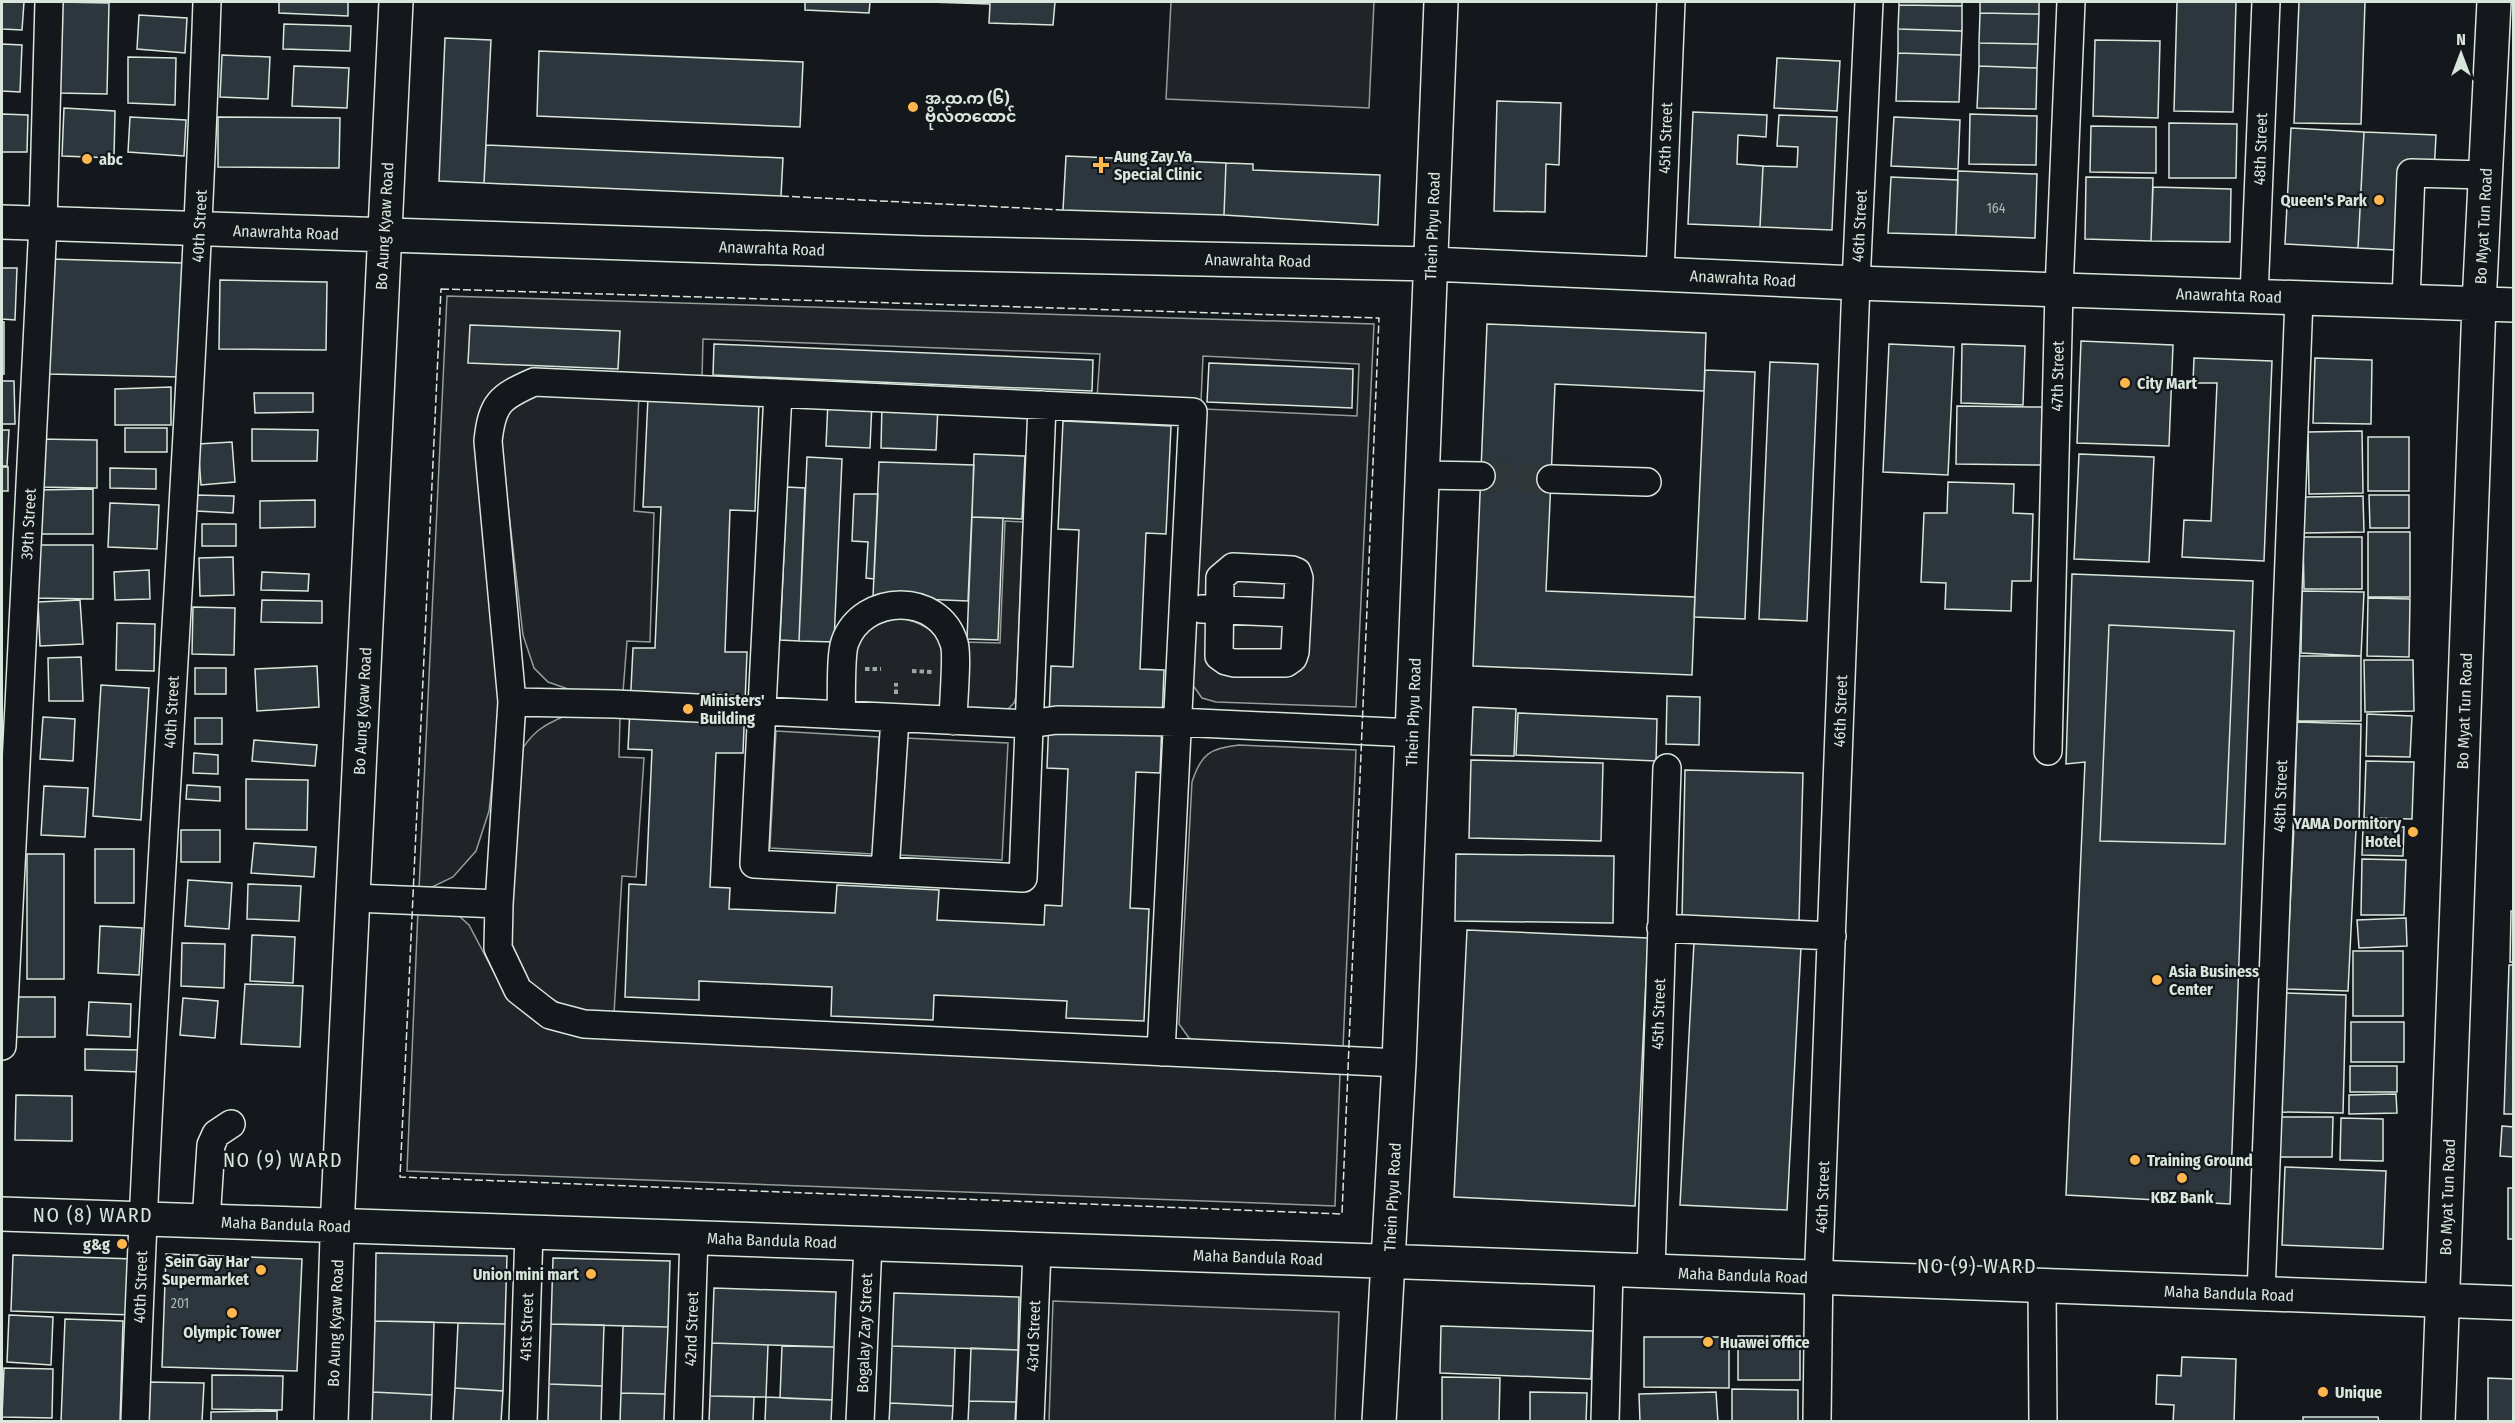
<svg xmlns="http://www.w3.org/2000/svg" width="2515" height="1423" viewBox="0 0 2515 1423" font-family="'Fira Sans Condensed','Noto Sans Myanmar',sans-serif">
<rect width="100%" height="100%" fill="#14181c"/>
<path fill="#202428" stroke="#939e99" stroke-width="1.5" d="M1171,2H1374L1369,108L1166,99Z
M447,296L1374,324L1356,707L1216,702L1202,698L1192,684L1204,409L1357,416L1359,364L1203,356L1201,402L1097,398L1100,354L703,339L702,379L502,385C476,407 478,416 478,448L500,656L497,740L489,811L476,851L453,877L426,890L419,889Z
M536,394H639L634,511L654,513L650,642L627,641L623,692L571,690L548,682L534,668L523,635L500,436C505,408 509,404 536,394Z
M1005,521L1023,522L1016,697L1014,703L1008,709L973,710L966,707L963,642L1000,643Z
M900,618C956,629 946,663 944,708L851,705C853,659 845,628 900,618Z
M567,715L620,718L619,757L644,758L636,877L622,876L614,1014L567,1008L533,987L513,960L504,927L517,757C532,732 541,726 567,715Z
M776,731L879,737L873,854L770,848Z
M905,738L1008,743L1002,860L899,855Z
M1239,745L1356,750L1343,1048L1203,1043L1189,1038L1179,1024L1192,782C1201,754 1210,748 1239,745Z
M418,910L459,916L469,925L505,993L537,1023L556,1030L592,1037L1340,1074L1335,1206L407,1171Z
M1053,1301L1339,1312L1335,1421H1049Z"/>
<path fill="#2c363c" stroke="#d8e6dc" stroke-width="1.5" d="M2,2H24L22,30L2,29Z
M61,2L109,3L107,94L59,93Z
M279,2H348V16L279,13Z
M805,2H870L869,13L805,10Z
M929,2H1055L1053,25L989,23L990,4Z
M1899,2H1962V6L1899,5Z
M1980,2H2039V14L1980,13Z
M2177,2H2236L2233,112L2174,111Z
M2299,2H2365L2361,124L2294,123Z
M1899,5L1962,6V31L1898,29Z
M1980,13L2039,14L2038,44L1979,43Z
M139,15L187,18L185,53L137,49Z
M284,24L351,26L350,51L283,49Z
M1898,29L1962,31L1961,55L1898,53Z
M445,38L491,40L484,183L439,181Z
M2095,40L2160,41L2158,118L2093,116Z
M1979,43L2038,44L2037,68L1979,66Z
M2,44L22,45L20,92L2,91Z
M539,51L803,62L800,127L537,116Z
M1898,53L1961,55L1959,102L1896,101Z
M222,55L270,57L268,99L220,97Z
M128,57L176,58L175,105L128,103Z
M1777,58L1840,61L1837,111L1774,108Z
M294,66L349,68L347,108L292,106Z
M1979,66L2037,68L2036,109L1977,108Z
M1497,101L1561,103L1559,165L1546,164L1545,212L1494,211Z
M64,108L115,111L114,158L62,156Z
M1693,112L1767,115L1766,137L1738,135L1737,164L1763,166L1760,227L1688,224Z
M2,114L28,115L27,152H2Z
M1970,114L2037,116L2036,165L1969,164Z
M1779,115L1837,117L1832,230L1760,227L1763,166L1797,167L1798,147L1777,146Z
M130,117L186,120L184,156L128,152Z
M218,117L340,118L339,168L218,167Z
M1894,117L1960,120L1958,169L1891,166Z
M2169,123L2237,124L2236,178H2169Z
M2091,126L2156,127V173L2090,172Z
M2291,128L2364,132L2358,248L2285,244Z
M2364,132L2436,135L2434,174L2398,172L2395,250L2358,248Z
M486,145L783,158L781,196L484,183Z
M1066,156L1226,163L1224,215L1063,210Z
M1226,163L1253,164V170L1380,175L1378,225L1224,215Z
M1958,171L2037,174L2035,238L1956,235Z
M1891,177L1958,180L1956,235L1888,233Z
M2086,177L2153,178L2151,241L2085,239Z
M2153,187L2231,189L2230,242L2151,241Z
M50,259L183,263L181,377L48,374Z
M2,268H17L15,320L2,319Z
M220,280L327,282L326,350L219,349Z
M2,322H4V374H2Z
M1487,324L1706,333L1704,391L1555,384L1551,479L1546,591L1695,597L1692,675L1473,666Z
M470,325L620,331L618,369L468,363Z
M2081,341L2173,345L2169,446L2077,443Z
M714,344L1093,360L1092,391L713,375Z
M1889,344L1954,347L1948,475L1883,472Z
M1962,344L2025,346L2023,405L1961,403Z
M2194,358L2272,361L2264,561L2182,557L2184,520L2211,521L2217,383H2193Z
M2315,358L2372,360L2371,424L2313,423Z
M1770,362L1818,364L1807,621L1759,619Z
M1209,363L1353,369L1352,408L1207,402Z
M1705,370L1755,372L1745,619L1694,617Z
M2,381H14L15,424H2Z
M171,387V425H115V389Z
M254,393H313V412L255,413Z
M648,397L759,402L755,511L730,510L725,652H747L743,753H716L710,887L730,888L729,909L835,913L837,885L939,890L937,920L1044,925L1045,905L1062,906L1068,769L1047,768L1051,666L1073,667L1079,530L1058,529L1063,421L1171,426L1166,534L1146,533L1140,669L1164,670L1160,773L1136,772L1130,908L1149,909L1144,1021L1066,1018L1067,1001L934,995L933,1020L831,1016L832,987L699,981V1000L625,997L629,884L646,885L652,750L628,749L633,648H655L661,507H643Z
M828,401L872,402L870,448L826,446Z
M882,404L938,406L936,450L881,448Z
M1957,406L2042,407L2041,465L1956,464Z
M125,428H167V452H125Z
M252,429L318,430L317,461H252Z
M2,430H9L7,466H2Z
M2362,431L2363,493L2309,494L2308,432Z
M2368,437H2409V491H2368Z
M37,439L97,440V488L37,487Z
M232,442L235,482L201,485L198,444Z
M974,454L1025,456L1022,519L972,517Z
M2079,454L2154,457L2149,562L2074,559Z
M807,457L842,459L834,642L799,641Z
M879,462L974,465L968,601L873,597Z
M2,467H8V491H2Z
M110,468L156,469V489L110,488Z
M1948,482L2014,484L2013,513L2033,514L2031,581H2012L2011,611L1945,609L1946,583L1921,582L1924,513H1947Z
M787,487L805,488L799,641L780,640Z
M93,489V534H39L38,490Z
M854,494H878L874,579L866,578L868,542L852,541Z
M196,495L234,496L233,513L196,511Z
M2369,495H2409V528H2370Z
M2363,496L2364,532L2304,533V497Z
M315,500V527L260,528V501Z
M110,503L159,505L157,549L108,547Z
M972,517L1003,518L998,640L967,639Z
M202,524H236V546H202Z
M2368,532H2410V597H2368Z
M2303,537H2362V589H2304Z
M34,545H93V599L33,598Z
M233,557L234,595L200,596L199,558Z
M149,570L150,599L115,600L114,572Z
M262,572L309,574L308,591L261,590Z
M2072,574L2253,581L2230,1204L2066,1195L2085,762L2066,764Z
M2302,591L2364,592L2361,656L2301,653Z
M2368,598L2410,599L2409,657L2367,656Z
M80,600L83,644L40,646L38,602Z
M262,600L322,601V623L261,622Z
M193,607L235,608L234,655L192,654Z
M117,623L155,624L154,671L116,670Z
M2109,625L2234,631L2225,844L2100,841Z
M2298,656H2361V721H2298Z
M81,657L83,701H49L48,658Z
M2364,660H2413L2414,711L2365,712Z
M317,666L319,707L257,711L255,669Z
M195,668H226V694H195Z
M101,685L149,688L141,820L93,816Z
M1667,696L1700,697L1699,745L1666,744Z
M1473,707L1516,709L1514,756L1471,755Z
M1518,713L1657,719L1656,761L1516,755Z
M2367,714L2412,716L2410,757L2366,756Z
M43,717L75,719L73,761L40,759Z
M195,718H222V744H195Z
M2297,722L2361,724L2359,826L2294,825Z
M254,740L317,745L315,766L252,761Z
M194,753L218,755V774L193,773Z
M1471,760L1603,763L1601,841L1469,838Z
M2366,761L2414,762L2412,819L2364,818Z
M1685,770L1803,773L1799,922L1682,919Z
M246,779L308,780L307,830L246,829Z
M187,785L220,787V801L186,799Z
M44,786L88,788L85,837L41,835Z
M2294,826L2356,829L2348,991L2286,989Z
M2363,826L2404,827L2403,856L2362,855Z
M181,830H220V862H181Z
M254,843L316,847L314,877L251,873Z
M95,849H134V903H95Z
M27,854H64V979H27Z
M1456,854L1614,856L1613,923L1455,921Z
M2362,859L2406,860L2404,915H2361Z
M188,880L232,883L229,929L185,926Z
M248,884L301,886L299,921L247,919Z
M2511,911L2514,912V962H2510Z
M2406,918L2407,946L2359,948L2357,920Z
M100,926L142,928L139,975L98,973Z
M1467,930L1648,938L1635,1206L1454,1197Z
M252,935L295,937L293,983L250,981Z
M1694,942L1801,947L1787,1210L1680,1205Z
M182,943L225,944L224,988L181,986Z
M2353,951H2403V1016H2353Z
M2509,965H2514V1114H2504Z
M245,984L303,986L300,1047L241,1044Z
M2284,993L2346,995L2343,1113L2280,1112Z
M12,997H55V1037H12Z
M183,998L218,1001L215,1038L180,1035Z
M89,1002L131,1004L130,1037L87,1035Z
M2351,1022H2404V1062H2351Z
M85,1049L141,1050L140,1072L85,1070Z
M2350,1066H2397V1092H2350Z
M2396,1094L2397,1113L2349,1114V1095Z
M16,1095L72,1096V1141L15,1140Z
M2280,1117H2333L2332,1157H2279Z
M2341,1118L2383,1119V1161L2340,1160Z
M2502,1126L2514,1127V1157L2500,1156Z
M2285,1167L2386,1171L2383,1249L2282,1245Z
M2508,1188H2514V1239H2508Z
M376,1253L507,1256L505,1324L375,1321Z
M166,1254L302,1259L297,1371L162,1367Z
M13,1255L134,1259L133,1315L11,1311Z
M553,1258L670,1261L668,1327L551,1324Z
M714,1288L836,1292L834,1347L712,1343Z
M894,1293L1019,1297L1018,1350L892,1346Z
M9,1315L53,1317L51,1365L7,1362Z
M65,1319L123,1321L120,1422H61Z
M375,1321L434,1322L432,1395L373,1392Z
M458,1323L505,1324L503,1391L455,1388Z
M551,1324L604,1325L602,1386L549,1384Z
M623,1326L668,1327L665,1394L621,1393Z
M1441,1326L1593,1331L1591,1379L1440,1373Z
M1738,1336H1800V1380H1738Z
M1644,1337H1729V1388L1644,1387Z
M712,1343L768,1345L766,1397L710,1396Z
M782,1346L834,1347L832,1400L780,1398Z
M892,1346L955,1348L953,1406L890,1403Z
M971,1348L1018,1350L1016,1402L969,1401Z
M2182,1357L2236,1359L2234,1422H2173L2174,1405L2156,1404L2157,1375L2181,1376Z
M4,1368L53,1369L52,1418L2,1417Z
M212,1375L283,1376L282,1410L212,1409Z
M1442,1377L1500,1378L1499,1422H1442Z
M2488,1378L2514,1379V1422H2488Z
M147,1382L204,1383L202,1422H146Z
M549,1384L602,1386L601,1422H548Z
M455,1388L503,1391L501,1422H453Z
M1732,1389L1798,1390V1422H1732Z
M373,1392L432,1395L431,1422H372Z
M1530,1392L1587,1393L1586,1422H1530Z
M1716,1392L1718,1422H1640L1639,1394Z
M621,1393L665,1394L664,1422H620Z
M710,1396L754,1397L753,1422H709Z
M766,1397L832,1400L831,1422H765Z
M969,1401L1016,1402L1015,1422H968Z
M890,1403L953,1406L952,1422H889Z
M277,1411V1422H211V1412Z
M2303,1417H2378L2379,1422H2303Z"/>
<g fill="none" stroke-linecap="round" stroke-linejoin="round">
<path stroke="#313739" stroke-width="27" stroke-dasharray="27 14" stroke-linecap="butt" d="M1481,476L1551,479"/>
<g stroke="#d8e6dc" stroke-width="30">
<path id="minor" d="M1660,274L1671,2
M2254,296L2266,2
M2406,301L2411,173L2485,175
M778,393L754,864L1023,878L1042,405
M1422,475L1481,476
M1551,479L1647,482
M1233,567L1292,570L1297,572L1299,578L1295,652L1293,658L1286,663H1234L1226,661L1219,656L1220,578Z
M1202,609L1297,613
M512,702L615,704L1029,724L1057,720L1177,722L1413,733
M841,715C842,699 840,655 845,642C863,593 939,592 954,643C958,654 953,705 953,721
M2048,751L2059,290L2071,2
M885,871L895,718
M354,898L499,904
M1661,928L1832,936
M2,1046L43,224L49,2
M1161,1052L1193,412L534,382C500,397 492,403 488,441L512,702L499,904L498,948L518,990L550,1015L584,1024L1399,1063
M206,1221L211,1145L216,1134L231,1124
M1651,1271L1667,768
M2042,1286L2043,1422
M2261,1294L2299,298
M135,1422C151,948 191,475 207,2
M523,1422L529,1232
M688,1422L694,1237
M860,1422L868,1244
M1030,1422L1037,1251
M1605,1422L1609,1270
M1817,1422L1819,1260L1856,283L1869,2"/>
</g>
<g stroke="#d8e6dc" stroke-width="36">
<path id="major" d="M2,222L923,253L1431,264L1856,283L2514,305
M2,1214L1435,1263L2514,1303
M331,1422L338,1207L396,2
M1379,1422L1399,1063L1441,2
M2438,1422L2479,304L2494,2"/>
</g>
<path stroke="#9da8a2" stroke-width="4" stroke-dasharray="4.5 3" stroke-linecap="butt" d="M865,669H881
M912,671L932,672
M896,694V683"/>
<use href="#minor" stroke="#14181c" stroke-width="27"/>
<use href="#major" stroke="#14181c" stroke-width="33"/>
<path stroke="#d8e6dc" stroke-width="1.5" stroke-dasharray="8 3" stroke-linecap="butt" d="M781,196L1063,210
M441,289L1379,318L1342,1214L400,1177Z"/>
</g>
<g fill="#ffb74d" stroke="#14181c" stroke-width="2">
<circle cx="913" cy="107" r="6"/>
<circle cx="87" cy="159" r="6"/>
<path d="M1098 156h6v6h6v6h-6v6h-6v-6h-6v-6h6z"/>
<circle cx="2379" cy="200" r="6"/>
<circle cx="2125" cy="383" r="6"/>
<circle cx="688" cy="709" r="6"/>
<circle cx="2413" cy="832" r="6"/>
<circle cx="2157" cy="980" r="6"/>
<circle cx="2135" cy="1160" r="6"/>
<circle cx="2182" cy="1178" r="6"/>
<circle cx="122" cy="1244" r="6"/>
<circle cx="261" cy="1270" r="6"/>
<circle cx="591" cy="1274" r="6"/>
<circle cx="232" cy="1313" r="6"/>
<circle cx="1708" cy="1342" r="6"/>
<circle cx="2323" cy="1392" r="6"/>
</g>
<g text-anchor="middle" stroke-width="4.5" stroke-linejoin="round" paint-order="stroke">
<g font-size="14" fill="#adbab4">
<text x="1996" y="213">164</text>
<text x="180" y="1308">201</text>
</g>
<g font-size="16" font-weight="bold" fill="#d8e6dc" stroke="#14181c" text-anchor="start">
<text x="925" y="104">အ.ထ.က (၆)<tspan x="925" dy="18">ဗိုလ်တထောင်</tspan></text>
<text x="1114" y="162">Aung Zay Ya<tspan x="1114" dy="18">Special Clinic</tspan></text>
<text x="99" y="165">abc</text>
<text x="2367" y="206" text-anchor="end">Queen's Park</text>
<text x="2137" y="389">City Mart</text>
<text x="700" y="706">Ministers'<tspan x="700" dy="18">Building</tspan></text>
<text x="2401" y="829" text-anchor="end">YAMA Dormitory<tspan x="2401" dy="18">Hotel</tspan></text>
<text x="2169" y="977">Asia Business<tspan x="2169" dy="18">Center</tspan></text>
<text x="2147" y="1166">Training Ground</text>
<text x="2182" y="1203" text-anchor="middle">KBZ Bank</text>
<text x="110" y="1250" text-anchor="end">g&amp;g</text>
<text x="249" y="1267" text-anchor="end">Sein Gay Har<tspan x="249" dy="18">Supermarket</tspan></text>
<text x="579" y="1280" text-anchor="end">Union mini mart</text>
<text x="232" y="1338" text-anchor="middle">Olympic Tower</text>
<text x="1720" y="1348">Huawei office</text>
<text x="2335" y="1398">Unique</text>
</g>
<g font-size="16" fill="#d8e6dc" stroke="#14181c">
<text transform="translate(1665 138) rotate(-88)" y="6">45th Street</text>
<text transform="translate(2260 149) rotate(-88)" y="6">48th Street</text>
<text transform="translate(199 226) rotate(-87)" y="6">40th Street</text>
<text transform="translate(384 226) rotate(-87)" y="6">Bo Aung Kyaw Road</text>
<text transform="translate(1432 226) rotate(-88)" y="6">Thein Phyu Road</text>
<text transform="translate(1859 226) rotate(-87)" y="6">46th Street</text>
<text transform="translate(2483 226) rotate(-87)" y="6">Bo Myat Tun Road</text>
<text transform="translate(286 232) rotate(2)" y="6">Anawrahta Road</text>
<text transform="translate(772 248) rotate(2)" y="6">Anawrahta Road</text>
<text transform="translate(1258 260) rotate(1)" y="6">Anawrahta Road</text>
<text transform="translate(1743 278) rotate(3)" y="6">Anawrahta Road</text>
<text transform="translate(2229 295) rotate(2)" y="6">Anawrahta Road</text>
<text transform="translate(2057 376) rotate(-89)" y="6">47th Street</text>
<text transform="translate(28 524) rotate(-87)" y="6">39th Street</text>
<text transform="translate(362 711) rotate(-87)" y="6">Bo Aung Kyaw Road</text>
<text transform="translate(1840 711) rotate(-88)" y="6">46th Street</text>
<text transform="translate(2464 711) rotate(-88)" y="6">Bo Myat Tun Road</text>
<text transform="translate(171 712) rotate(-87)" y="6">40th Street</text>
<text transform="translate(1413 712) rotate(-88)" y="6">Thein Phyu Road</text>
<text transform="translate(2280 796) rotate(-88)" y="6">48th Street</text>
<text transform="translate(1658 1014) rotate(-88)" y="6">45th Street</text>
<text transform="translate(1392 1197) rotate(-87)" y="6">Thein Phyu Road</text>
<text transform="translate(1822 1197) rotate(-88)" y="6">46th Street</text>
<text transform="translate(2447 1197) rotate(-88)" y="6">Bo Myat Tun Road</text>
<text transform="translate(286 1224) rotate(2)" y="6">Maha Bandula Road</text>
<text transform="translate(772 1240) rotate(2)" y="6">Maha Bandula Road</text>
<text transform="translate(1258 1257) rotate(2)" y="6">Maha Bandula Road</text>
<text transform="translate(1743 1275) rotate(2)" y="6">Maha Bandula Road</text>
<text transform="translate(140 1287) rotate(-88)" y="6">40th Street</text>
<text transform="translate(2229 1293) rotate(2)" y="6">Maha Bandula Road</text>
<text transform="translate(335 1323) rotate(-88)" y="6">Bo Aung Kyaw Road</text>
<text transform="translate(526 1327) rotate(-88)" y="6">41st Street</text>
<text transform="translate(691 1329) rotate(-88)" y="6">42nd Street</text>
<text transform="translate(864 1333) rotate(-88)" y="6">Bogalay Zay Street</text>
<text transform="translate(1033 1336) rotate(-88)" y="6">43rd Street</text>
</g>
<g font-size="20" letter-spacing="1.5" fill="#d8e6dc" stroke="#14181c">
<text x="283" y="1167">NO (9) WARD</text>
<text x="93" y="1222">NO (8) WARD</text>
<text x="1977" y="1273">NO (9) WARD</text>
</g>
</g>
<rect width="2515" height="1423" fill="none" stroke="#d8e6dc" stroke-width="6"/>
<g transform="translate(2461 54)" stroke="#14181c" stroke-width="4.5" paint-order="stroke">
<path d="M0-4.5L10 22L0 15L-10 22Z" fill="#d8e6dc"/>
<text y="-9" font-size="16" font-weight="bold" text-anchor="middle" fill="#d8e6dc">N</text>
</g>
</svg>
